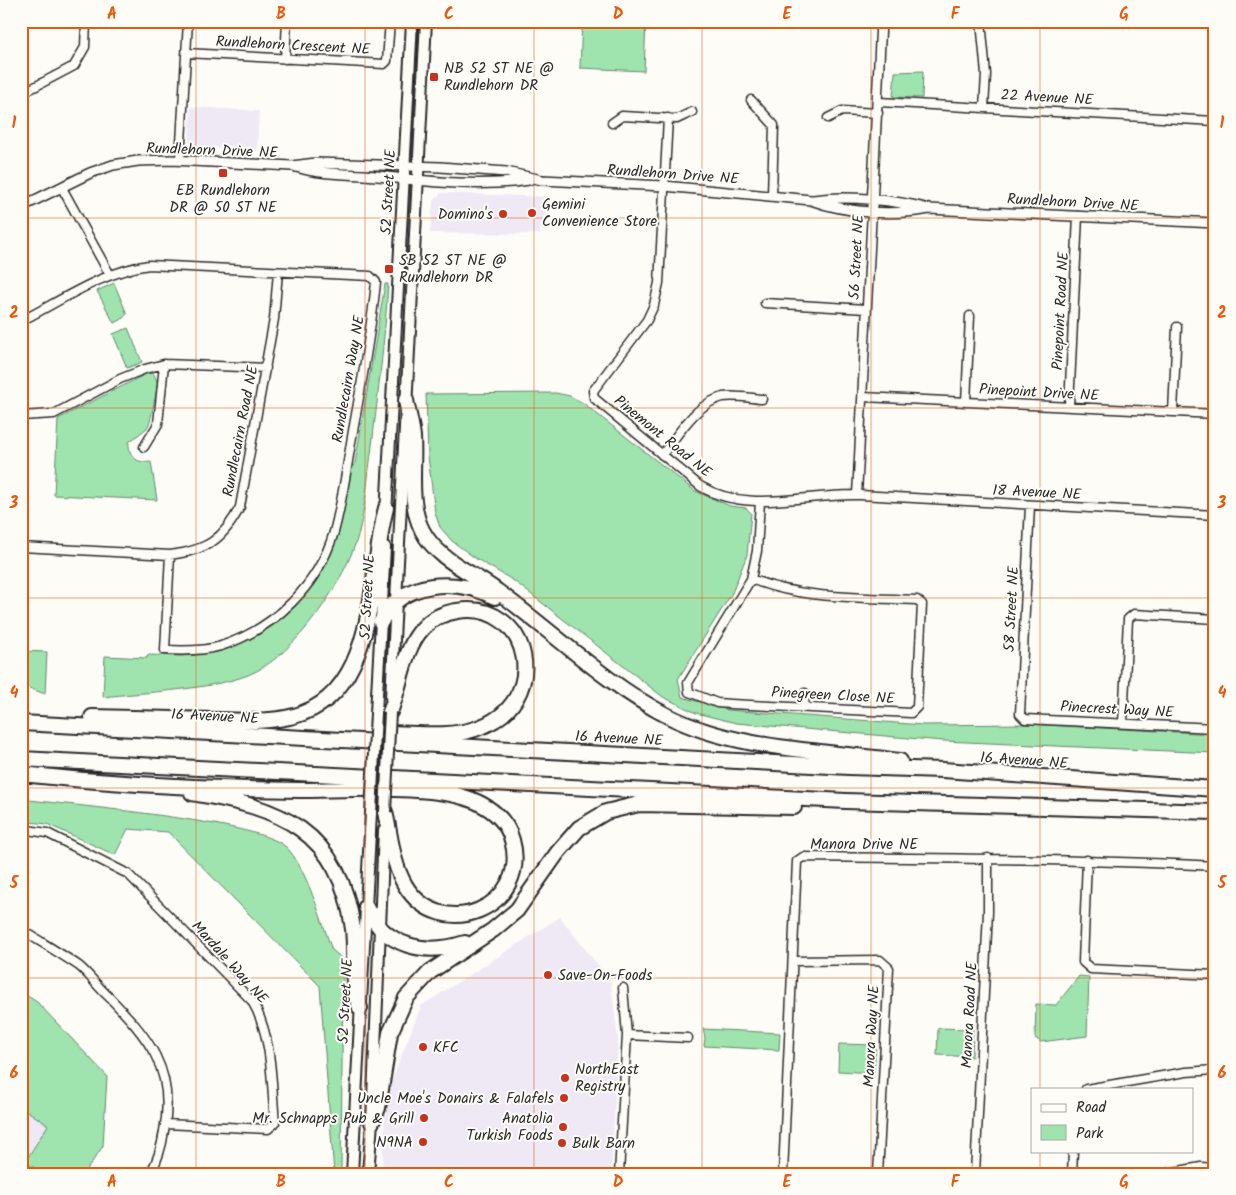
<svg xmlns="http://www.w3.org/2000/svg" width="1236" height="1195" viewBox="0 0 1236 1195" font-family="Kalam,sans-serif">
<rect width="100%" height="100%" fill="#fdfcf7"/>
<filter id="ink" filterUnits="userSpaceOnUse"><feTurbulence type="fractalNoise" baseFrequency=".02" numOctaves="2"/><feDisplacementMap in="SourceGraphic" scale="10" xChannelSelector="R" yChannelSelector="G"/><feConvolveMatrix kernelMatrix="1 2 1 2 8 2 1 2 1" color-interpolation-filters="sRGB"/></filter>
<g filter="url(#ink)">
<path fill="#eee9f5" d="M191,107L259,111L257,150L196,146L189,143Z
M441,193L546,197L545,220H541L540,234L430,233L433,202Z
M560,917L611,982L618,1040L611,1174H382L386,1096L421,1006Z
M21,1107L48,1125L26,1161L44,1174H21Z"/>
<path fill="#9fe3ae" stroke="#65876c" d="M582,21H646L644,71L580,68Z
M923,71L922,98L893,97L895,72Z
M114,283L127,314L121,320L114,323L97,291Z
M385,284H388C385,338 378,392 372,446C368,474 366,504 359,532C347,579 295,657 248,675C210,690 145,692 103,697L105,656L147,658L148,655L181,656L205,653L223,650L251,639L275,624L313,586L325,567L341,523L351,470L355,463Z
M128,328L142,362L127,368L113,334Z
M148,373L154,374L158,384L150,422L147,428L129,442C128,455 136,464 151,462L157,500L54,495L58,419Z
M556,393L570,396L583,403L695,491L730,506L746,508L751,513L747,555L732,593L678,679L682,697L728,710L923,725L1026,724L1215,734V753L943,741L736,723L696,713L663,697L514,581L475,558L452,541L440,527L435,513L428,456L426,394Z
M21,651L47,652L45,694L21,685Z
M21,799C68,805 259,821 286,847C306,866 322,923 332,950L343,959L341,1174H334L320,986L168,832L128,829L115,855L47,824L21,821Z
M1079,976L1089,977L1087,1036L1041,1042L1035,1038L1036,1004L1056,1005Z
M21,992L37,1002L107,1076L103,1146L84,1174H44L25,1162L48,1125L21,1107Z
M938,1028L973,1029L972,1057L937,1055Z
M703,1029L780,1033L779,1050L704,1046L705,1038Z
M839,1044L876,1045L874,1073L838,1071Z"/>
<g fill="none" stroke-linecap="round" stroke-linejoin="round">
<g stroke="#2b2b2b" stroke-width="11">
<path id="minor" d="M981,21L986,74L984,108
M187,53L384,64L387,61L390,21
M285,59L287,21
M21,94L74,66L85,47L86,21
M751,100L774,125L772,196
M879,102L1215,121
M668,118L659,283L654,305L647,320L593,391L594,398L700,486C748,515 807,493 860,495C978,501 1096,509 1215,515
M828,118L842,111L878,113
M612,123L622,116L677,119L692,112
M180,160L188,21
M62,188L110,275
M765,303L866,309
M21,321C62,300 104,271 149,265L370,276L376,282C371,332 362,382 353,431C347,465 343,499 334,532C318,586 275,628 221,646C204,651 184,651 165,650L170,555
M863,397L1215,414
M966,402L970,316
M1069,407L1078,216
M1173,412L1177,327
M21,416L54,414L120,379L145,369L164,364L266,368
M144,447L158,424L164,364
M662,455C678,435 696,403 723,397C735,395 750,398 762,399
M857,495L872,211
M1030,505L1020,714L1025,719L1215,728
M21,547L170,555C207,550 223,540 240,507L274,319L278,272
M751,579C803,600 862,597 917,600L922,604L917,707L911,713L731,704L717,703L689,692L688,683L751,579L757,551L760,501
M804,707L805,693
M1123,723L1128,619L1134,614L1215,619
M21,829L47,833L128,874L252,1001C273,1037 271,1082 275,1123L268,1129L166,1124
M1087,860L1083,962L1091,969L1215,975
M21,934L30,935C46,945 63,955 79,966C89,974 98,987 108,996C148,1037 176,1069 164,1131C162,1146 158,1160 150,1174
M793,961L880,960L889,968L878,1174
M627,1035L688,1038
M1086,1089L1186,1072L1215,1070
M619,1174L627,1035L623,988
M783,1174L797,861L803,857C940,858 1077,859 1215,866
M975,1174L988,912V858
M1072,1174L1073,1151
M1162,1174L1201,1167L1215,1168"/>
</g>
<g stroke="#2b2b2b" stroke-width="12">
<path id="tertiary" d="M296,167C326,176 356,173 387,177C433,182 483,187 529,180
M813,200C848,195 895,200 929,209L1215,223
M872,206L881,21
M21,207L90,173L113,165L138,161L171,160L292,166L316,163L440,167L506,172L542,180L664,186L811,200C847,213 891,216 929,209"/>
</g>
<g stroke="#2b2b2b" stroke-width="14">
<path id="secondary" d="M386,515L412,21
M391,698L426,21
M376,713L385,547
M352,1174L371,813
M368,1174L372,1122L384,830"/>
</g>
<g stroke="#2b2b2b" stroke-width="18">
<path id="motorway" d="M406,400C408,412 412,425 413,437C415,467 408,502 422,530C437,560 472,572 497,591C554,632 605,684 668,716C738,751 823,750 900,761
M381,622C401,579 456,578 495,597
M92,717L255,721C271,720 288,719 303,713C378,685 369,572 386,508
M21,723L849,767L943,770L1215,789
M387,733C415,733 448,738 475,729C554,704 531,599 457,611C444,613 432,618 423,628C403,649 401,685 390,712
M21,759L846,801L1215,812
M21,774C114,784 206,789 299,790C346,790 436,783 477,802C494,810 507,822 512,840C531,907 441,945 405,885C392,863 391,836 385,812
M192,793C280,807 340,830 353,929C356,956 351,982 360,1008
M366,907C385,947 425,956 465,943
M372,1122L378,1108L390,1033L406,998L430,972L493,930L517,910L558,852L579,828L606,812L639,804L794,807"/>
</g>
<use href="#minor" stroke="#fdfcf7" stroke-width="8"/>
<use href="#tertiary" stroke="#fdfcf7" stroke-width="9"/>
<use href="#secondary" stroke="#fdfcf7" stroke-width="10"/>
<use href="#motorway" stroke="#fdfcf7" stroke-width="14"/>
<g stroke="#2b2b2b" stroke-width="14" stroke-linecap="butt">
<path id="secondary-bridge" d="M385,812L390,712
M371,813L376,713"/>
</g>
<use href="#secondary-bridge" stroke="#fdfcf7" stroke-width="10"/>
</g>
</g>
<path fill="none" stroke="#e8590c" stroke-width="1" stroke-opacity="0.55" d="M196,21V1174M365,21V1174M534,21V1174M702,21V1174M871,21V1174M1040,21V1089M21,218H1215M21,408H1215M21,598H1215M21,788H1215M21,978H1215M1040,1151V1174"/>
<g fill="#c8321e" stroke="#fdfcf7" stroke-width="2">
<rect x="429" y="72" width="10" height="10" rx="2.5"/>
<rect x="218" y="168" width="10" height="10" rx="2.5"/>
<circle cx="532" cy="213" r="5"/>
<circle cx="503" cy="214" r="5"/>
<rect x="384" y="264" width="10" height="10" rx="2.5"/>
<circle cx="548" cy="975" r="5"/>
<circle cx="423" cy="1047" r="5"/>
<circle cx="565" cy="1078" r="5"/>
<circle cx="564" cy="1098" r="5"/>
<circle cx="424" cy="1118" r="5"/>
<circle cx="563" cy="1127" r="5"/>
<circle cx="423" cy="1142" r="5"/>
<circle cx="562" cy="1143" r="5"/>
</g>
<g text-anchor="middle" stroke-width="4" stroke-linejoin="round" paint-order="stroke">
<g font-size="15" fill="#2b2b2b" stroke="#fdfcf7">
<text transform="translate(293 45) rotate(3)" y="5">Rundlehorn Crescent NE</text>
<text transform="translate(1047 97) rotate(3)" y="5">22 Avenue NE</text>
<text transform="translate(212 150) rotate(2)" y="5">Rundlehorn Drive NE</text>
<text transform="translate(673 174) rotate(4)" y="5">Rundlehorn Drive NE</text>
<text transform="translate(388 192) rotate(-87)" y="5">52 Street NE</text>
<text transform="translate(1073 202) rotate(3)" y="5">Rundlehorn Drive NE</text>
<text transform="translate(856 257) rotate(-87)" y="5">56 Street NE</text>
<text transform="translate(1060 311) rotate(-87)" y="5">Pinepoint Road NE</text>
<text transform="translate(348 379) rotate(-80)" y="5">Rundlecairn Way NE</text>
<text transform="translate(1039 392) rotate(3)" y="5">Pinepoint Drive NE</text>
<text transform="translate(240 431) rotate(-79)" y="5">Rundlecairn Road NE</text>
<text transform="translate(663 436) rotate(39)" y="5">Pinemont Road NE</text>
<text transform="translate(1037 492) rotate(3)" y="5">18 Avenue NE</text>
<text transform="translate(367 597) rotate(-87)" y="5">52 Street NE</text>
<text transform="translate(1011 609) rotate(-87)" y="5">58 Street NE</text>
<text transform="translate(833 695) rotate(3)" y="5">Pinegreen Close NE</text>
<text transform="translate(1117 709) rotate(3)" y="5">Pinecrest Way NE</text>
<text transform="translate(215 716) rotate(3)" y="5">16 Avenue NE</text>
<text transform="translate(619 738) rotate(3)" y="5">16 Avenue NE</text>
<text transform="translate(1024 760) rotate(4)" y="5">16 Avenue NE</text>
<text x="864" y="849">Manora Drive NE</text>
<text transform="translate(230 962) rotate(48)" y="5">Mardale Way NE</text>
<text transform="translate(345 1001) rotate(-87)" y="5">52 Street NE</text>
<text transform="translate(969 1015) rotate(-87)" y="5">Manora Road NE</text>
<text transform="translate(871 1036) rotate(-87)" y="5">Manora Way NE</text>
</g>
<g font-size="15" fill="#2b2b2b" stroke="#fdfcf7" text-anchor="start">
<text x="444" y="73">NB 52 ST NE @<tspan x="444" dy="17">Rundlehorn DR</tspan></text>
<text x="223" y="195" text-anchor="middle">EB Rundlehorn<tspan x="223" dy="17">DR @ 50 ST NE</tspan></text>
<text x="542" y="209">Gemini<tspan x="542" dy="17">Convenience Store</tspan></text>
<text x="493" y="219" text-anchor="end">Domino's</text>
<text x="399" y="265">SB 52 ST NE @<tspan x="399" dy="17">Rundlehorn DR</tspan></text>
<text x="558" y="980">Save-On-Foods</text>
<text x="433" y="1052">KFC</text>
<text x="575" y="1074">NorthEast<tspan x="575" dy="17">Registry</tspan></text>
<text x="554" y="1103" text-anchor="end">Uncle Moe's Donairs &amp; Falafels</text>
<text x="414" y="1123" text-anchor="end">Mr. Schnapps Pub &amp; Grill</text>
<text x="553" y="1123" text-anchor="end">Anatolia<tspan x="553" dy="17">Turkish Foods</tspan></text>
<text x="413" y="1147" text-anchor="end">N9NA</text>
<text x="572" y="1148">Bulk Barn</text>
</g>
</g>
<rect width="1236" height="1195" fill="none" stroke="#fdfcf7" stroke-width="55"/>
<rect x="1031" y="1088" width="162" height="65" fill="#fdfcf7" stroke="#a9a8a5"/>
<rect x="1041" y="1104" width="25" height="8" fill="#fdfcf7" stroke="#a9a8a5"/>
<text x="1076" y="1112" font-size="15" fill="#2b2b2b">Road</text>
<rect x="1041" y="1125" width="25" height="15" fill="#9fe3ae" stroke="#a9a8a5"/>
<text x="1076" y="1138" font-size="15" fill="#2b2b2b">Park</text>
<rect x="28" y="28" width="1180" height="1140" fill="none" stroke="#e8590c" stroke-width="2"/>
<g font-size="16" text-anchor="middle" font-weight="bold" fill="#e8590c">
<text x="112" y="19">A</text>
<text x="281" y="19">B</text>
<text x="449" y="19">C</text>
<text x="618" y="19">D</text>
<text x="787" y="19">E</text>
<text x="955" y="19">F</text>
<text x="1124" y="19">G</text>
<text x="14" y="128">1</text>
<text x="1222" y="128">1</text>
<text x="14" y="318">2</text>
<text x="1222" y="318">2</text>
<text x="14" y="508">3</text>
<text x="1222" y="508">3</text>
<text x="14" y="698">4</text>
<text x="1222" y="698">4</text>
<text x="14" y="888">5</text>
<text x="1222" y="888">5</text>
<text x="14" y="1078">6</text>
<text x="1222" y="1078">6</text>
<text x="112" y="1187">A</text>
<text x="281" y="1187">B</text>
<text x="449" y="1187">C</text>
<text x="618" y="1187">D</text>
<text x="787" y="1187">E</text>
<text x="955" y="1187">F</text>
<text x="1124" y="1187">G</text>
</g>
</svg>
